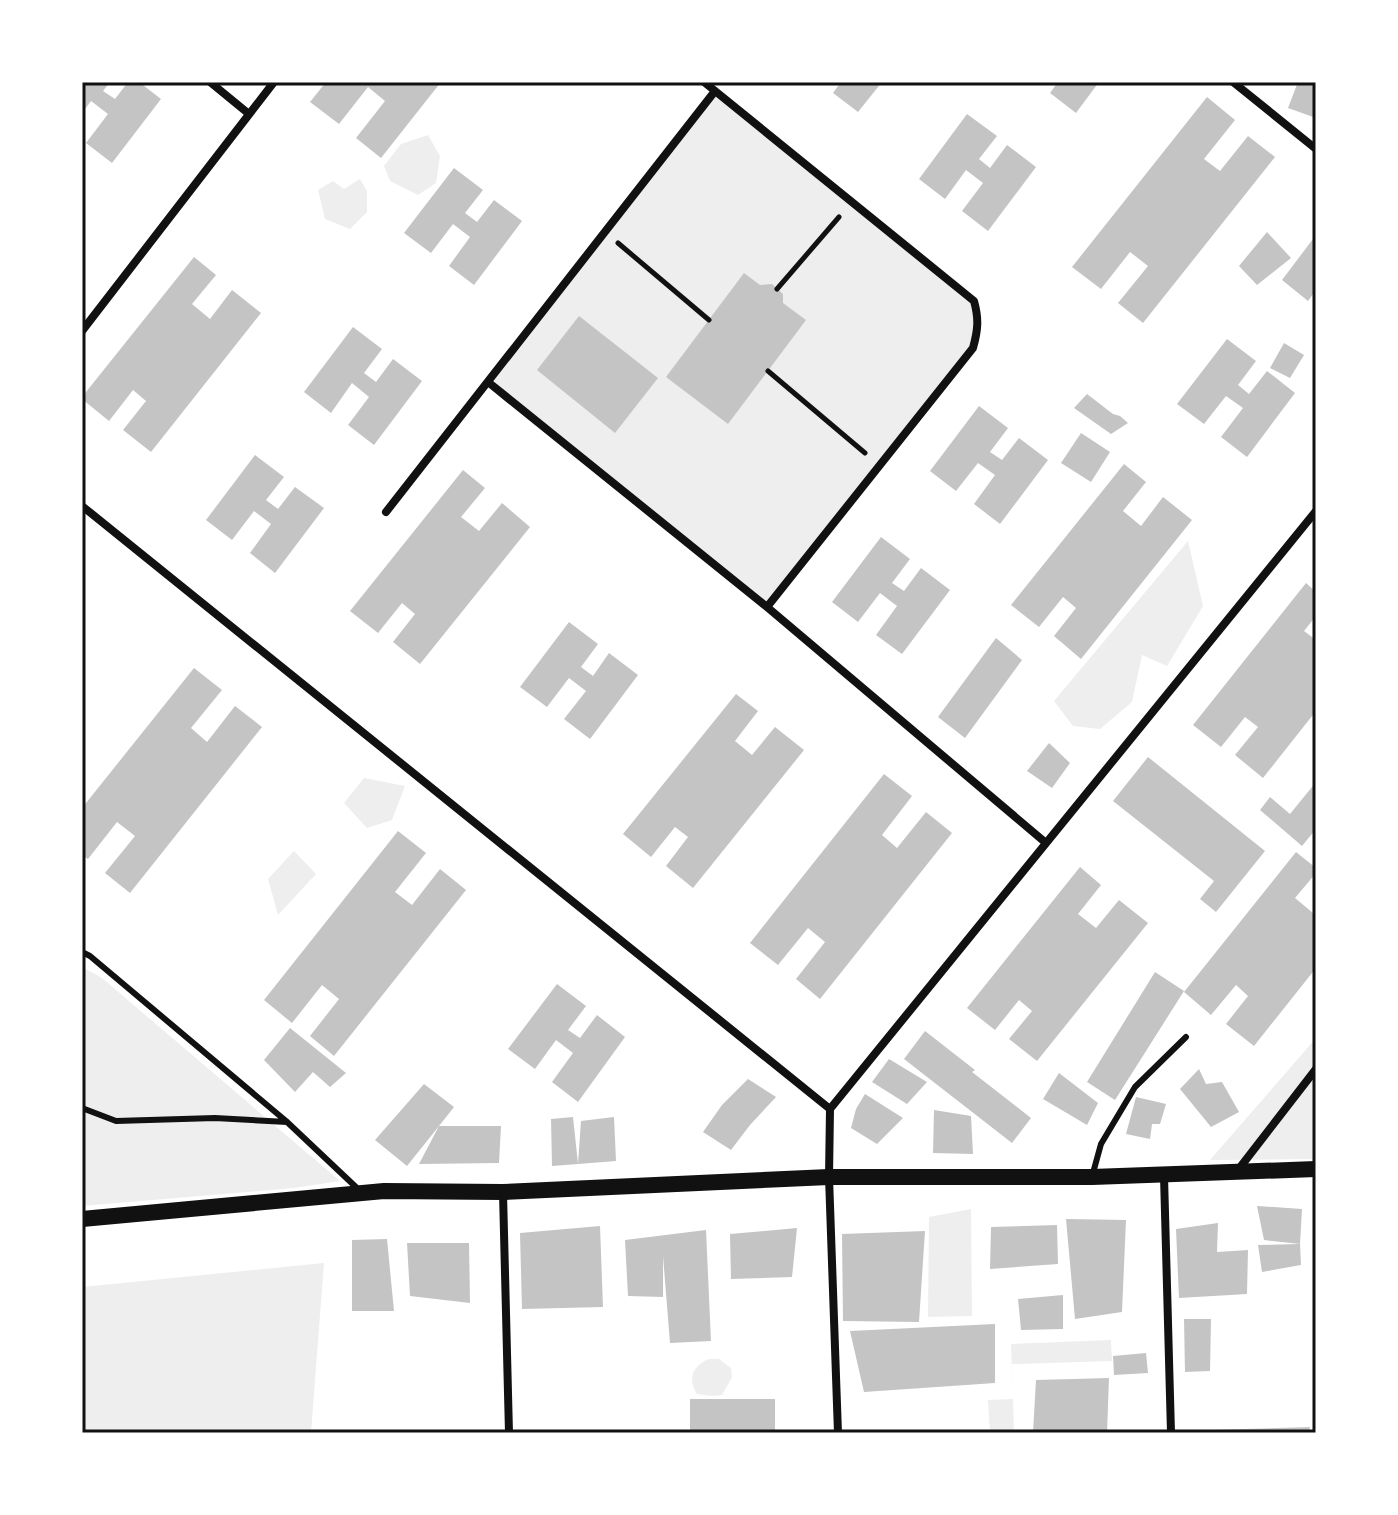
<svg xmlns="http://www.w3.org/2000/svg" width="1398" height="1515" viewBox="0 0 1398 1515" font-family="Overpass,sans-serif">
<rect width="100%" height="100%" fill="#fff"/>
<path fill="#eee" d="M715,91L974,301L973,348L767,607L488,382Z
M428,135L440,156L436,183L418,195L390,181L384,166L401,144Z
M360,179L367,191V212L350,229L325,219L318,190L333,181L344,189Z
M1188,541L1203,606L1167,666L1142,655L1132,702L1100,729L1073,726L1054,701Z
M364,778L405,786L392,820L367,828L344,803Z
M294,851L316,874L278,915L268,879Z
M82,967L102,978L340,1181L294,1188L82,1206Z
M1316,1038V1159L1210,1160Z
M971,1209L972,1316L928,1317L929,1217Z
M324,1263L311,1433H82V1287Z
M1111,1340L1112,1361L1012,1364L1014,1433H990L988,1400L1013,1399L1011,1344Z
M709,1359H719L731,1368L732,1377L722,1395L712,1396L697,1394C687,1379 693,1365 709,1359Z"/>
<path fill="#c4c4c4" d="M82,82H110L103,91L115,99L128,82H139L161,99L112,163L86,143L108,114L91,101L82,113Z
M326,82H441L381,158L356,138L385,101L368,87L339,124L310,102Z
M841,82H882L858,112L833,93Z
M1058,82H1099L1076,113L1050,93Z
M1298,82H1316V118L1288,108Z
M1207,97L1235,120L1204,159L1220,171L1248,136L1275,157L1143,323L1118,303L1148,266L1130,252L1101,289L1072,267Z
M967,114L997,136L979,159L990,168L1007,145L1036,167L988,231L962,211L983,183L966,170L945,199L919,179Z
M454,168L483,190L465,213L477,222L494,200L522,221L474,285L449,266L470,237L453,224L431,253L404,233Z
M1267,232L1291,258L1257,285L1239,266Z
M1316,235V290L1308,301L1282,280Z
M194,257L216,275L192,304L210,319L232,290L261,313L151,452L123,430L146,401L133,390L109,421L82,399V397Z
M744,273L760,285L772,284L783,294V303L806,320L728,424L666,377Z
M579,316L658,378L615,433L537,370Z
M353,327L382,349L364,373L376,382L393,359L422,381L374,445L348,425L369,397L352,383L331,413L304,392Z
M1227,339L1256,361L1238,385L1249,394L1267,371L1295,393L1247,457L1221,437L1243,408L1226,396L1204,424L1177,404Z
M1284,343L1304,355L1290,378L1270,368Z
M1087,394L1113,414L1120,416L1128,423L1111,434L1074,408Z
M979,406L1008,428L990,452L1002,460L1019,438L1048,460L1000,524L974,504L995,475L978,463L956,491L930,471Z
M1081,433L1110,452L1091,482L1061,463Z
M255,455L284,477L266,500L278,509L295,487L324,508L275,573L250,553L271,524L254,511L232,540L206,520Z
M1124,464L1146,482L1123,511L1141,526L1163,497L1192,520L1081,659L1054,636L1076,608L1063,597L1039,627L1011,605Z
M463,470L485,488L461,517L479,531L502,503L530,527L420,664L393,642L415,614L402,603L378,633L350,611Z
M881,537L910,559L892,583L904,591L921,568L950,590L902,654L876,635L897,606L880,593L858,622L832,602Z
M1306,583L1316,592V616L1304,631L1316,640V711L1263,778L1235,755L1258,727L1245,717L1221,747L1193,725Z
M569,622L598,644L581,667L593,676L609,653L638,675L590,739L564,719L586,691L569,678L547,707L520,687Z
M996,638L1022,660L965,738L938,717Z
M194,668L222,690L191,728L207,742L235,706L262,727L130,893L105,873L135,836L117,822L88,859L82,855V808Z
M736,694L758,711L735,741L752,755L775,727L804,750L693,888L666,866L688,837L675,827L651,857L623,834Z
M1049,743L1070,763L1052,788L1027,771Z
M1148,757L1265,851L1216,912L1200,899L1214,881L1113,801Z
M884,774L912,796L882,835L897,848L926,812L952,833L820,999L796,979L825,942L808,928L778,965L750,943Z
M1316,782V829L1302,846L1260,810L1270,797L1290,814Z
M398,831L426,853L395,892L412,905L440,869L466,890L334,1056L310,1036L339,999L322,985L292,1023L264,1000Z
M1296,852L1316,868V873L1295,898L1313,913L1316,910V968L1254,1046L1226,1024L1248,996L1236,985L1211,1015L1184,992Z
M1080,867L1101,885L1078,914L1096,928L1119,900L1148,923L1037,1061L1009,1039L1032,1011L1019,1000L995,1030L967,1008Z
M1155,972L1184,991L1115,1100L1087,1082Z
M557,984L586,1006L568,1030L580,1038L597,1015L625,1037L578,1102L552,1082L573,1053L556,1040L535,1069L508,1049Z
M290,1028L346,1073L330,1087L313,1072L295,1092L264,1060Z
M925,1031L975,1070L972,1072L1031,1118L1012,1143L904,1059Z
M889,1059L927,1082L907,1104L872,1082Z
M1199,1069L1206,1084L1222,1082L1239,1112L1211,1127L1180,1089Z
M1059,1073L1098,1103L1087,1125L1043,1099Z
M748,1079L776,1097L750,1125L731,1150L703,1132L722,1105Z
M424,1084L454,1107L439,1126H501L499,1163L419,1164L439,1126L407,1166L375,1140Z
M865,1094L903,1118L877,1144L851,1128L856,1109Z
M1136,1097L1166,1104L1160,1124H1152L1150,1139L1126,1134Z
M934,1110L971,1116L973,1154L933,1153Z
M573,1117L578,1164L552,1166L551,1119Z
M614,1117L616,1161L578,1164L581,1121Z
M1257,1206L1302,1209L1300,1244L1264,1240Z
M1066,1219L1126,1220L1122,1312L1075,1319Z
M1218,1223L1217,1252L1248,1250L1247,1294L1179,1298L1176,1229Z
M1057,1225L1058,1264L990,1269L991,1227Z
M600,1226L603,1307L522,1309L520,1233Z
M797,1228L792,1277L731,1279L730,1234Z
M706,1230L711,1341L670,1343L663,1256V1297L628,1296L625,1240Z
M925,1231L919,1322L843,1321L842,1234Z
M387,1239L394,1311H352V1240Z
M407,1243H469L470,1303L410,1296Z
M1300,1244L1301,1265L1262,1272L1258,1245Z
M1063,1295V1329L1021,1330L1018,1299Z
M1184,1319H1211L1210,1371L1185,1372Z
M995,1324V1383L864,1392L850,1331Z
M1146,1353L1148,1373L1114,1375L1113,1356Z
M1109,1378L1107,1433H1033L1036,1380Z
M690,1399H775V1433H690Z
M1310,1427L1309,1433H1210V1430Z"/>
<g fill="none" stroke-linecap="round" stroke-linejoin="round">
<path stroke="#111" stroke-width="5" d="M618,243L709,320
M777,289L839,217
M768,371L865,453"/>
<path stroke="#111" stroke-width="6" d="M82,952L90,956L286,1121L358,1189
M82,1108L116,1121L215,1118L287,1122
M1093,1173L1101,1144L1135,1087L1186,1037"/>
<path stroke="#111" stroke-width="8" d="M210,82L249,114
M704,82L974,301C979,319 978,330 973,348L767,607
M1233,82L1316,149
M82,331L274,82
M488,382L767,607L1046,843
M82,506L830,1109
M386,512L715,91
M830,1109L1316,511
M830,1109L829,1177L838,1433
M1238,1170L1316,1069
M1164,1176L1171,1433
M503,1193L509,1433"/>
<path stroke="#111" stroke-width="16" d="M82,1219L384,1191L503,1192L829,1177H1092L1316,1169"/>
</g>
<rect width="1398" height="1515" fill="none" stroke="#ffffff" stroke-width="168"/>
<rect x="84" y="84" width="1230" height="1347" fill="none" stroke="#111" stroke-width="3"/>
</svg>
